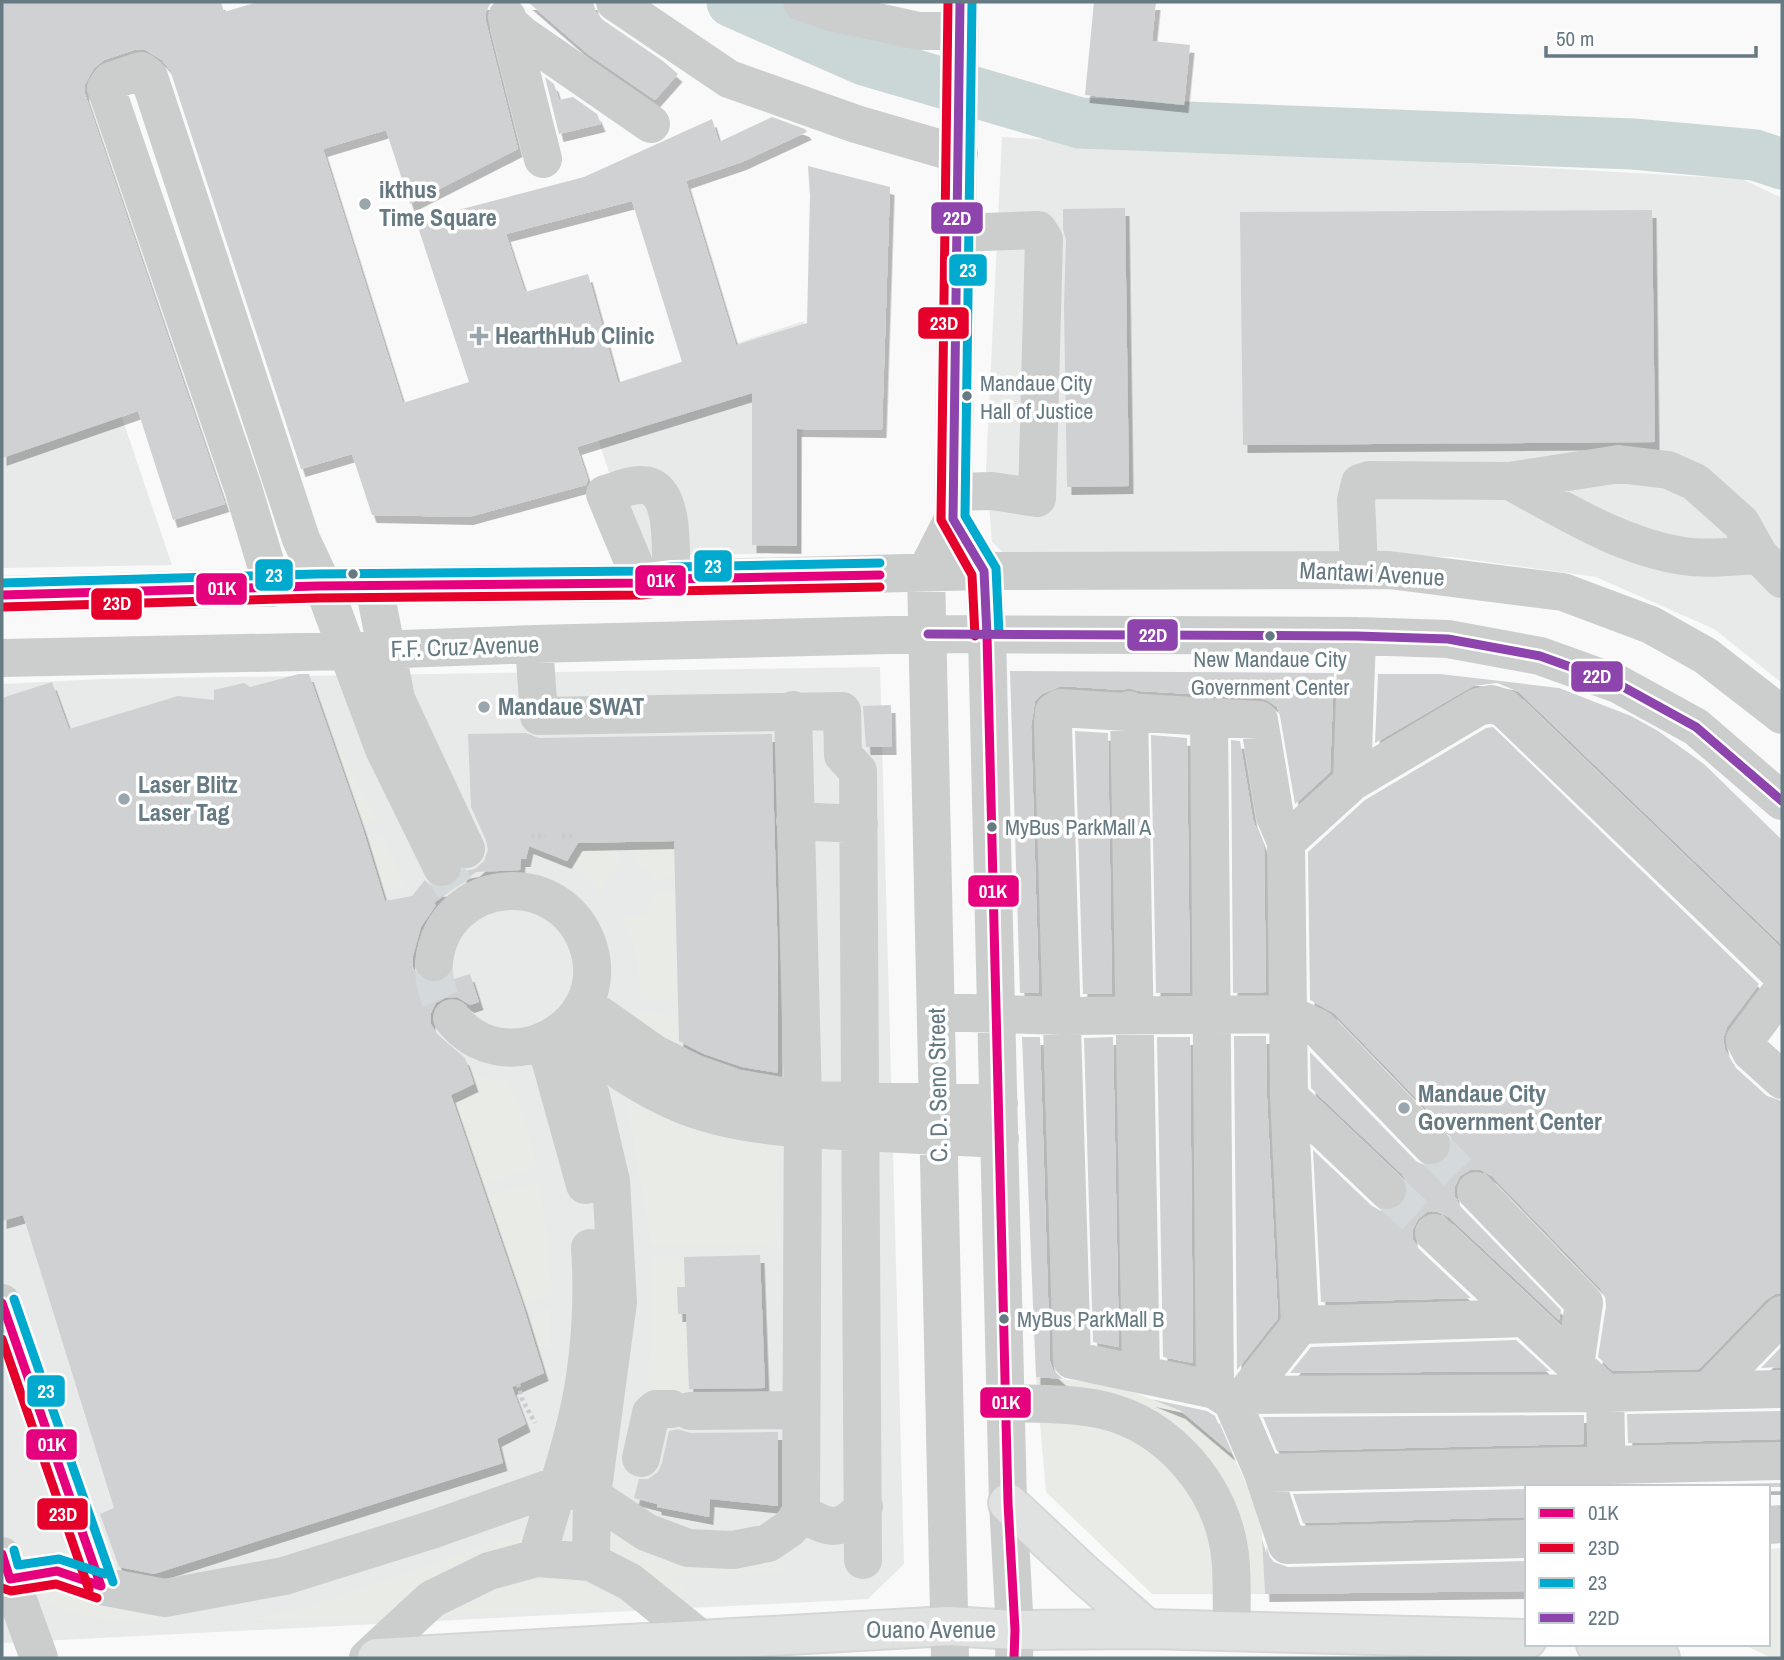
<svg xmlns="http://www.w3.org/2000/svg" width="1784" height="1660" viewBox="0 0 1784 1660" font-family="'Archivo Narrow',sans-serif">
<defs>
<filter id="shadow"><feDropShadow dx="4.5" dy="8" stdDeviation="0" flood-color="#0004"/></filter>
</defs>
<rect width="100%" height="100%" fill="#f9f9f9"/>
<path fill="#e8e9e9" d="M2,64L172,565L2,568Z
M1002,137L1742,179L1782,198V683L1714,629L1596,577L1452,557L1293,553L1007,556L992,542L986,469Z
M804,321L801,553L637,556L583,394Z
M880,667L904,1564L868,1599L2,1643V684L101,679Z"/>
<path fill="#e8ebe6" d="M339,746L377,820L362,826L335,747Z
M382,834L406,885L382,890L366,840Z
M674,841L675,877L654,880L646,870L636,866L634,843Z
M582,843H615L621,863L605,880L602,894L573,864Z
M657,890L674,891L677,1002L639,1000L637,957L622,916H639L646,913Z
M636,1010L678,1016L679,1057L632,1030Z
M471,1075L509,1081L524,1117L537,1167L482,1186L451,1095L474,1084Z
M625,1094L777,1139L780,1247L651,1245Z
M539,1182L546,1226L552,1294L523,1305L486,1195Z
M652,1257H684L685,1287L677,1288L678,1314H686L689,1397H645L651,1342Z
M551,1307L550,1348L537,1350L527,1317Z
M1036,1377L1113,1384L1181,1411L1233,1455L1261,1515L1265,1594H1152L1046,1492Z
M613,1530C625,1539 639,1553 653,1558C683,1570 751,1562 783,1557V1574L669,1577L686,1589L675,1602L600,1548Z
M524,1532L523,1550L384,1620H249L310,1606Z
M1782,1548V1658H1772L1742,1644H1768V1549Z
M543,1579L577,1582L602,1591L634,1608L433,1615L507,1583Z
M42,1587L79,1599L170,1619C134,1628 79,1617 45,1604L41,1594Z"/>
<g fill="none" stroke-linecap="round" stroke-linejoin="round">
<path stroke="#cbd6d7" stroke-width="51" d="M732,2L864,60L1080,123L1633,144L1755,155L1782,164"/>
</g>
<path fill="#cfd1d2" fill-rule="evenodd" filter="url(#shadow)" d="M2,2H221L224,12L258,2H491L486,12V22L518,149L410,204L386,130L323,149L403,403L469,382L416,221L584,177L712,119L719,142L772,117L805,129L807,132L742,162L686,181L736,345L807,323L810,196L808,166L890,187L882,430L797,429V546L752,545V393L577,447L588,480L586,485L469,517L372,515L352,454L301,469L170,70L162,60L144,49L134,50L104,60L94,68L85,84V94L225,504L173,520L138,411L2,458ZM632,201L682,362L618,383L588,274L525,292L506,234Z
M528,2H593L596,12L603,20L663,61L678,74L655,100L588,54Z
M1094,2H1156L1152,41L1190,45L1184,105L1085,95Z
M545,77L554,84L559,100L573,97L597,114L601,124L559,134Z
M1125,208L1129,486L1067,487L1064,307L1066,240L1063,229V209Z
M1652,210L1655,442L1243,445L1240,212Z
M1010,671L1334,673L1330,772L1295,804L1280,716L1277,707L1269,701L1261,698L1139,691L1129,688L1122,690L1061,686L1042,694L1035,701L1031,726L1039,993H1020Z
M299,674H309L362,826L385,901L412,896L425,880L430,885L440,889L451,887L460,880L463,871L475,869L484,861L488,850L486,840L471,807L468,734L526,733L539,738L772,734L778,963V1073L742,1067L704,1054L679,1041L674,841L578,843L567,861L529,846L526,859H521L520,870L476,872L434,903L436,905L421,927L413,956V967L419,978L429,983H441L470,974L479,1002L470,1005L457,997L445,998L436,1003L431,1013V1024L437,1034L465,1058L474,1084L451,1095L523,1305L544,1373L512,1387L526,1424L497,1439L503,1463L154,1574L119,1567L100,1514L114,1508L23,1215L2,1221V698L52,682L69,729L178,696L214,700V690L244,683L250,687Z
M1378,674H1440L1559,688L1631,716L1658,731L1704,764L1782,840V945L1519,692L1497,683L1473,686L1375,743Z
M891,705L892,747H866L863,706Z
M1493,727L1759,984L1727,1027L1723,1039L1725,1050L1736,1068L1767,1096L1782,1101V1294H1775L1766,1300L1699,1369L1613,1371L1598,1357L1606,1306L1605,1296L1600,1288L1492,1176L1481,1170H1470L1460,1176L1455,1186V1197L1460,1206L1561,1310L1559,1320L1449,1217L1438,1212H1427L1418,1219L1413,1229V1240L1419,1249L1471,1298L1321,1302L1313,1150L1372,1206L1381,1211H1393L1402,1205L1408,1196V1184L1402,1174L1311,1088L1310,1052L1416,1161L1426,1166H1437L1447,1160L1452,1150V1140L1447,1130L1334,1013L1310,1000L1308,852L1365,800L1486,728Z
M1075,731L1108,733L1112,994H1083Z
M1151,735L1187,738L1190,993H1156Z
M1231,740L1240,741L1253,820L1264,847L1266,992L1233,993Z
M1234,1036H1266L1267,1098L1278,1318L1237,1370Z
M1022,1037H1040L1050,1361L1053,1370L1063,1379L1036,1377Z
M1113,1037L1119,1347L1093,1342L1084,1038Z
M1157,1037H1190L1193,1363L1163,1357Z
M760,1255L765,1388L689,1389L686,1314H678L677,1287H685L684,1257Z
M1516,1340L1550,1371L1290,1373L1311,1347Z
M1782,1346V1367L1761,1368Z
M1151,1399L1207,1411L1215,1416L1231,1453L1181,1411Z
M1782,1411V1439L1628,1443L1627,1414Z
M1584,1415V1444L1277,1451L1263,1417Z
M678,1429L690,1433L778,1432V1506L710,1499L709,1517L657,1507V1504L634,1498L639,1479H648L658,1472L662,1463L669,1431Z
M1782,1483V1487H1629V1486Z
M1527,1489V1517L1303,1523L1293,1494Z
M1262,1539L1266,1552L1274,1562L1288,1567L1527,1561V1591L1265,1594Z"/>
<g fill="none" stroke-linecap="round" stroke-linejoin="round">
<path stroke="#d4d9dc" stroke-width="38" stroke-dasharray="38 19" stroke-linecap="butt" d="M442,867L455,888
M434,962C433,983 439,1002 452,1018
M1431,1145L1476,1191
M1387,1190L1434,1233"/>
<g stroke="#d5d6d6" stroke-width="42">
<path id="highway" d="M1008,1503L1084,1574L1147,1629
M1596,1644L1610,1645L1660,1658
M377,1658L949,1626L1015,1630L1147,1629L1527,1639"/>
</g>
<path stroke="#cacbcc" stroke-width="4.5" stroke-dasharray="3.5 3.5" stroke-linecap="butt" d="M531,836H546
M562,836H576
M518,1384L522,1399L535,1423"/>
<path stroke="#cccece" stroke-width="38" d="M615,2L729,79L856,124L959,154
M802,2L831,12L919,31H960
M507,17L543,159
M510,24L522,35L651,124
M1510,481C1565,511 1620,546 1683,556C1707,560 1735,556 1759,555
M954,492L992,491L1037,498L1044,239L1038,230L958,233
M972,551L984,571L987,635L1008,1503L1015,1630L1014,1658
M1359,568L1356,500L1360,483L1369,480L1510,481L1619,464L1668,470L1695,482L1741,523L1759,555L1782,579
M642,583L605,494C617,491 631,484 643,485C677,487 670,555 671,579
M374,586L396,699L466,849
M273,588L243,488L106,88L111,81L141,71L149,77L301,539L324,588L384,749L442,867
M2,595L317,586L642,583L671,579L984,571L1389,570L1563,592L1651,625L1706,656L1782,715
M534,644L539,716L842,711L843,755L858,771L863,1560
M2,658L348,651L534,644L928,634L1357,636L1448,639L1540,656L1618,684L1696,727L1782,801
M1129,710L1141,1373
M1209,718L1215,1390
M1352,782L1357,636
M795,821L859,824
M1286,842L1352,782L1478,707L1491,704L1504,708L1782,975
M434,962C443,875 564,865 589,949C612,1030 503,1084 452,1018
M1782,990L1745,1040L1751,1052L1782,1080
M584,1004L655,1054L696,1074L736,1088L803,1100L999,1103
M936,1012L1062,1016L1288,1014L1318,1028L1431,1145
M567,1027C601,1060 641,1088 686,1106C741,1127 803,1129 861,1132C907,1134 953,1137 1000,1139
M563,1030L591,1096L611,1181L618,1302L592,1496L591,1562
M545,1041L585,1185
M1289,1097L1387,1190
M1476,1191L1584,1303L1575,1366
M1434,1233L1605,1393L1607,1487
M2,1303L101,1586
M1525,1318L1300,1325L1289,1097L1286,842L1275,816L1259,720L1060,708L1054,712L1053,725L1072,1360L1215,1390L1232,1401L1263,1473L1287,1545L1527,1539
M1708,1391L1782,1315
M1245,1395L1300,1325
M1232,1401L1245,1395L1605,1393L1782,1389
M1006,1403C1038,1404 1071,1403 1103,1410C1170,1426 1222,1488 1230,1555C1233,1580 1231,1606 1232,1631
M690,1411L801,1410
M641,1458L651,1413L656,1409H672
M1263,1473L1782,1461
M801,1512C828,1530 842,1533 864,1506
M1768,1525L1782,1524
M2,1556L39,1658
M537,1558C553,1499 576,1438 585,1377C591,1335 593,1290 590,1248
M2,1581L57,1571L101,1586L165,1598L284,1576L434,1529L556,1486L592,1496L646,1532L688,1548L733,1550L768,1543L790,1528L801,1512L803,1100L793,710
M368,1658L432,1599L489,1571L537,1558L591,1562L630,1582L701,1639
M950,1658L926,572L953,519L960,2"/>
<use href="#highway" stroke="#e0e1e1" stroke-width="38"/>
<g stroke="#fff" stroke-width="14">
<path id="bus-1" d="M2,595L317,586L642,583L671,579L880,575
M987,635L1008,1503L1015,1630L1014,1658
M2,1303L101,1586
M2,1554L10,1579L57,1571L101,1586"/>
</g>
<g stroke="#fff" stroke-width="14">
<path id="bus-2" d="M948,2L941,520L972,575L975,636
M2,607L317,598L642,595L672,591L880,587
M2,1339L89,1590
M2,1588L11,1591L56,1584L97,1598"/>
</g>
<g stroke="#fff" stroke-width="14">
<path id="bus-3" d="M972,2L965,516L996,568L999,634
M2,583L317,574L641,571L671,567L880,563
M14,1299L113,1582
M14,1550L18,1565L59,1559L105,1574"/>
</g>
<g stroke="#fff" stroke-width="14">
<path id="bus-4" d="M960,2L953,519L984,571L987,635
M928,634L1357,636L1448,639L1540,656L1618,684L1696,727L1782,801"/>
</g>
<use href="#bus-1" stroke="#e5007d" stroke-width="9"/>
<use href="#bus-2" stroke="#e4002b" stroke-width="9"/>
<use href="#bus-3" stroke="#00a9ce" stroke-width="9"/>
<use href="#bus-4" stroke="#8e44ad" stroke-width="9"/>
</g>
<g fill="#99a6ac" stroke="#fff" stroke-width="2.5">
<circle cx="365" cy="204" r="7"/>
<path d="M475.5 325.5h7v7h7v7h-7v7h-7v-7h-7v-7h7z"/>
<circle cx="484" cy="707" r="7"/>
<circle cx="124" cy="799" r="7"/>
<circle cx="1404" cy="1108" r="7"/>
</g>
<g fill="#657a83" stroke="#fff" stroke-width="2.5">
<circle cx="967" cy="396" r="6"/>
<circle cx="353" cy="574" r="6"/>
<circle cx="1270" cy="636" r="6"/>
<circle cx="992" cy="827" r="6"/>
<circle cx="1004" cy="1319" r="6"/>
</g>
<g text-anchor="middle" stroke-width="7" stroke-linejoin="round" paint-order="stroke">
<g font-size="22" fill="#657a83" stroke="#fff" text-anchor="start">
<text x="980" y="391">Mandaue City<tspan x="980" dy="28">Hall of Justice</tspan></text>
<text x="1270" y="667" text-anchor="middle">New Mandaue City<tspan x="1270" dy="28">Government Center</tspan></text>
<text x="1005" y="835">MyBus ParkMall A</text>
<text x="1017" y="1327">MyBus ParkMall B</text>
</g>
<g font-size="24" font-weight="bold" fill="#657a83" stroke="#fff" text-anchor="start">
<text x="379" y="198">ikthus<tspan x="379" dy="28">Time Square</tspan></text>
<text x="495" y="344">HearthHub Clinic</text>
<text x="498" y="715">Mandaue SWAT</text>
<text x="138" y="793">Laser Blitz<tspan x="138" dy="28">Laser Tag</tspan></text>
<text x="1418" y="1102">Mandaue City<tspan x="1418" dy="28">Government Center</tspan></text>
</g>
<g font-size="24" fill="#657a83" stroke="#fff">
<text transform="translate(1372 574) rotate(3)" y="8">Mantawi Avenue</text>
<text transform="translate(465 647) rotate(-2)" y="8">F.F. Cruz Avenue</text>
<text transform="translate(938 1085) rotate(-91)" y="8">C. D. Seno Street</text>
<text x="931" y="1638">Ouano Avenue</text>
</g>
</g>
<g stroke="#fff" stroke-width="2.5">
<rect x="930" y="201" width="54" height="34" rx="7" fill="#8e44ad"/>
<rect x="948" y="253" width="40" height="34" rx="7" fill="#00a9ce"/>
<rect x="917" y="306" width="53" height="34" rx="7" fill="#e4002b"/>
<rect x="693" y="549" width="40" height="34" rx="7" fill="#00a9ce"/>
<rect x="254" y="558" width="40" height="34" rx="7" fill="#00a9ce"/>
<rect x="634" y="564" width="53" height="33" rx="7" fill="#e5007d"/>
<rect x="195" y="572" width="53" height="34" rx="7" fill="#e5007d"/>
<rect x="90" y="587" width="53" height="34" rx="7" fill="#e4002b"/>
<rect x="1126" y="618" width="53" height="34" rx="7" fill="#8e44ad"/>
<rect x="1570" y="660" width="54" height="33" rx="7" fill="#8e44ad"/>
<rect x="967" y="874" width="53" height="34" rx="7" fill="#e5007d"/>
<rect x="26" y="1374" width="40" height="34" rx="7" fill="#00a9ce"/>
<rect x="979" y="1386" width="53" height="33" rx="7" fill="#e5007d"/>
<rect x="25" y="1428" width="53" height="33" rx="7" fill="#e5007d"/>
<rect x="36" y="1497" width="53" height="34" rx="7" fill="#e4002b"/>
</g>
<g font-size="19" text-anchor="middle" font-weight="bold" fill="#fff">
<text x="957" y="225">22D</text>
<text x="968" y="277">23</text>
<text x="944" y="330">23D</text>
<text x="713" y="573">23</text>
<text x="274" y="582">23</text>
<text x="661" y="587">01K</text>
<text x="222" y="595">01K</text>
<text x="117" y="610">23D</text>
<text x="1153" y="642">22D</text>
<text x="1597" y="683">22D</text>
<text x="993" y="898">01K</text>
<text x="46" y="1398">23</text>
<text x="1006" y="1409">01K</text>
<text x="52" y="1451">01K</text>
<text x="63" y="1521">23D</text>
</g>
<rect width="1784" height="1660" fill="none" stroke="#657a83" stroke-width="7"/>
<rect x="1525" y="1485" width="245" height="161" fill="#ffffff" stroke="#c1cacd" stroke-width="2"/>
<rect x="1539" y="1508" width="35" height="10" fill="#e5007d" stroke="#c1cacd" stroke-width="2"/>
<text x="1588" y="1520" font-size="21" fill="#657a83">01K</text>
<rect x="1539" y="1543" width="35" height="10" fill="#e4002b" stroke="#c1cacd" stroke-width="2"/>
<text x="1588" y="1555" font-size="21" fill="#657a83">23D</text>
<rect x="1539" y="1578" width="35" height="10" fill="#00a9ce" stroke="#c1cacd" stroke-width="2"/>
<text x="1588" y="1590" font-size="21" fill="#657a83">23</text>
<rect x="1539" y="1613" width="35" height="10" fill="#8e44ad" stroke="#c1cacd" stroke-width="2"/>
<text x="1588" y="1625" font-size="21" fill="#657a83">22D</text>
<path d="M1546 46v10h210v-10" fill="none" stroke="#657a83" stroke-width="3.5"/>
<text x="1556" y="46" font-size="21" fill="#657a83" stroke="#ffffff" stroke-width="5" paint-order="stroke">50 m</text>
</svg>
